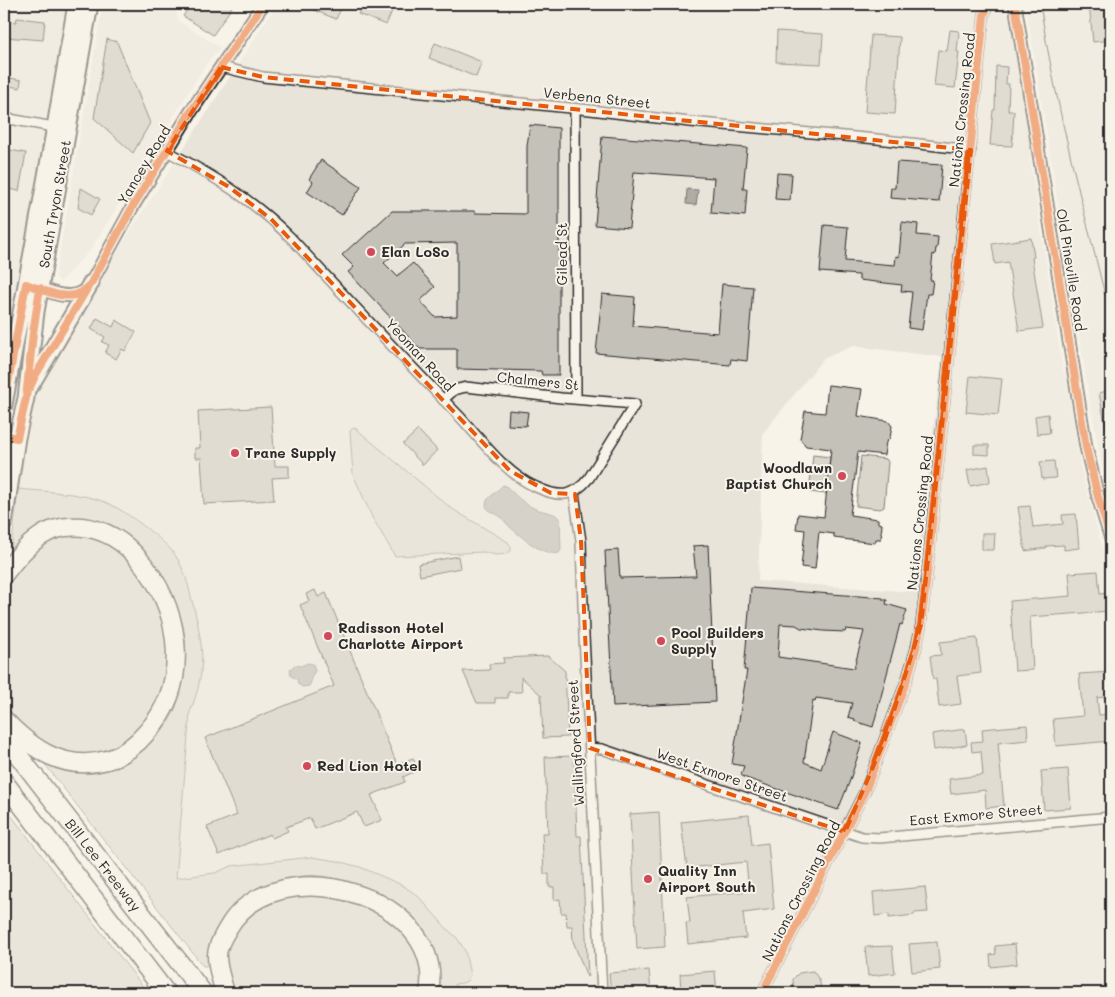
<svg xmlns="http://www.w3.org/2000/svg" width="1115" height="997" viewBox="0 0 1115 997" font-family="Mali,sans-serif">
<rect width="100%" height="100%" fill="#f7f3e8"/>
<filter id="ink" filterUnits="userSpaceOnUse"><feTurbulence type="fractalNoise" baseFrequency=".02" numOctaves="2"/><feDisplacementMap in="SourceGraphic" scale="10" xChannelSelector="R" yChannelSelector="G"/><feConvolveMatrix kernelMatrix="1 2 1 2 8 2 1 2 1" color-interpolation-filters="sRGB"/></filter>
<g filter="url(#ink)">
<path fill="#e8e4da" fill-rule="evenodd" d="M4,4H66L4,376Z
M103,4H177L176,11L178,21L221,48L206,64L91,249L60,282L56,277V273Z
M277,4H1000L1002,11L1007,13L1011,22L1032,151L1030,160L1059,345L1062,368L1064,371L1066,377L1081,470L1101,543L1111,569V993H456L451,963L415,897L284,863L175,878L190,712L197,694L196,615L182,567L165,542L133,517L71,495L18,489L34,403L52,361L127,236ZM853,346L942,357L914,592L758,581L763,433L823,359Z
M1026,4H1111V503L1103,471L1089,397Z"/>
<path fill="#dad6cc" stroke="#82807c" d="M355,428L452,509L508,542L511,547V551C501,557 494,555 484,552L395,556L372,517L353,474L350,431L352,429Z
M813,455L830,457L826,494L809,492Z
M861,456L886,459L888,462L884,507L880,509L856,506Z
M18,489C47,492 78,492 105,502C121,509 136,520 150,531C163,541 176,552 182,568C188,580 190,595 194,608C204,649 206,672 190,712L176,878L215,873L231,866L312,857L337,861L360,867L402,885L418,896L448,930L457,938L465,951L470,975L468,980L463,983L455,984L456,993H437C445,937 403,901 355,884C345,881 333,877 322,876C307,874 292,877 277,882C237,894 211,919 208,963L206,966H203L43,762C81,784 117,770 148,744C158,736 168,725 174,712C184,686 189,654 183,626C177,601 163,580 148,559C137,545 121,525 101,523C95,522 85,528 80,530C57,537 34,545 11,553Z
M57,535H93L129,557L158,603L168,638L167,673L158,704L138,732L117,747L102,753L80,755L64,752L44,744L21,723L4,704L5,597L13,573L26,555Z
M4,806L148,993H4Z
M300,892L357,901L396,923L419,954L422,993H233L227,975L225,949L247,912Z"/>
<path fill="#afaca4" stroke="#7a7874" d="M687,189L698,190L696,205L686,204Z
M503,485L506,486C515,495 525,505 536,509C544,512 554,512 560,518L561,550L559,553C544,557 520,536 509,526C505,523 503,517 498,515C493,512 489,512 486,506L487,500Z
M308,663L313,664L315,671L311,677V682L309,686L302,687L298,684L297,679L291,676L290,669L295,665L301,666Z"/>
<path fill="#c4c1b9" stroke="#2b2b2b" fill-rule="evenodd" d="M191,4H234L213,35L183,16Z
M317,4H343L336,19L314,10Z
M363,4H395L386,25L358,14Z
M1089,4H1111V40L1093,42Z
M17,18L45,21L43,40L4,37V20L16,22Z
M950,30L959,31L957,52H959L955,88L934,86L938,50L947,51Z
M777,31L823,34L821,64L776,62Z
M871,35L900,37L895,114L865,112Z
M107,39L117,42L150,123L133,153L94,118Z
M435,43L482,62L476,77L429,58Z
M996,66L1007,67L1006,84H1009L1008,111H1014L1012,146L990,145L993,110H995Z
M4,77L21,80L20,88L4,85Z
M530,125L559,128V375H542L541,371L457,369V349H420L348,272L354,267L342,255L355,243L356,244L392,211H474L475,213L526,214V167H527V146ZM457,243V316L435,317L420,301L435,287L413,263L397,276L384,263L405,244Z
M602,136L747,148L743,189H747L745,216L711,213L714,178L634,172L629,228L595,225Z
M4,149L26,153L19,191L4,188Z
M321,160L361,187L342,215L307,192L313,182L309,179Z
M897,162L942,165L939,202L890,198L891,188H895Z
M777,173L792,174L790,200L775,199Z
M81,188L100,199L91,215L78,208Z
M902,222L918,224L917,235L938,237L937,248H936L935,255L933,254L930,280H933L931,294H927L922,330L908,328L912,292L901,291L902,285L859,280V275L820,272L824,225L848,227L845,261L895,265L896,256L899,257Z
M1031,238L1034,257L1032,258L1043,328L1019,331L1008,262L995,264L992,244Z
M722,284L753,287L747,361L731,359L730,365L596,353L602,294L635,297L633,326L718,333Z
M97,318L113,327L116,320L136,332L125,351L122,349L116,359L105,353L109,345L102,342L105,337L91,329Z
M970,376L1002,379L998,415L966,412Z
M828,385L862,389L858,416L888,421L892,426L890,438L886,442L884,455L858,452L850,515L878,519V523L882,524L881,539H876L875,543L834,538V534L819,532L815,569L801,567L805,530L796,529L798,514L824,517L831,449L806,446L800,439L805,411L825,413Z
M1111,390V433H1107L1099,393Z
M271,407L275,466H289V477L272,478L274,500L204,504L201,458H195V448H200L198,411Z
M509,410L528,412L526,426L508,425Z
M1048,414L1050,433L1037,434L1035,416Z
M418,430L437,450L423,465L403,444Z
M974,445H989V455L974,454Z
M1054,461L1056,478L1042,479L1040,462Z
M988,466L990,482L970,486L967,470Z
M1030,506L1033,527L1063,524L1062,515L1076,514L1079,548L1064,550V545L1046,546V548L1025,551L1018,507Z
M982,533H995L994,550H982Z
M708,545L715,702L613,707L605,551L618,550L620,578L696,576L693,546Z
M458,556L460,568L420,576L418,564Z
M1098,571L1100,594L1109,593L1110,611L1030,617L1033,670L1015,671L1010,601L1071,596L1069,573Z
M751,588L872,597L883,598V600H887L886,604L907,610L902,625L900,624L873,727L854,721L855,719L848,717L852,703L816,698L815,701L813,700L804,762L821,769L833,732L862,743L849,783L838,810L746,778L741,775L744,766L732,764L747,670H744ZM780,624L796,625L801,628L823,631L845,632L846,629L864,631L854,668L778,657Z
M315,590L318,597L326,593L397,764L413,758L418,770L403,777L405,782L371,795L382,820L364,827L357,812L315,829L310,818L286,827L288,831L272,838L270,834L219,855L207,827L237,815L205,738L334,686L300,605L309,601L306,594Z
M977,638L981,673L957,676L961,704L939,707L936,679H933L930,656L941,655L940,642Z
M548,656L565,671L568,737L543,738L541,695L521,677L522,692H508V698H495V703H477L463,671L490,670L489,664L504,663L503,658Z
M1111,672V696L1097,698L1099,715L1111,714V741L1056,746L1053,719L1083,716L1079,674Z
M1027,725L1028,740L998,743L1004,806L986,808L985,790L951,794L949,779L983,775L981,751L972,752L971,742L983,741L982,729Z
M965,729L967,745L934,750L932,734Z
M574,756L577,836H581L588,976L587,977L573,941L572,926H567L566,913H561L560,899L554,900V887H549V874H544L542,833H548L545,757Z
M1068,769L1071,808L1044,810L1041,771Z
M659,812L665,947L637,949L630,814Z
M749,815L752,845L768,843L774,909L743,913L746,938L688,944L686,923H690L687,897L749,891L746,862L687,868L681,822Z
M925,887L928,912L914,913V915L889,918V914L875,916L873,892Z
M937,942L940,969L912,972L909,944Z
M1015,944L1017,964L991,967L990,955L996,954L995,946Z
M892,946L895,973L868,976L865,947Z
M649,970L651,993H611L609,973Z
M715,971L717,993H681L680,974Z
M813,971L820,981L821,993H794L793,979L799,973Z"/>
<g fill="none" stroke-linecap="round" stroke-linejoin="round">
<g stroke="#2b2b2b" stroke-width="12">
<path id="minor" d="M221,67L263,77L590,110L690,122L877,139L971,150
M575,109L576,399
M4,118L59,128
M167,151C214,176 253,200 291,238C347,299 404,359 461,418C482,441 507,475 536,487C559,498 573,498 589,478L635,404L561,398L466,387L454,390L443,400
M574,493L581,541L584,636L602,993
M590,748L602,749L862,837L879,838L1111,817
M762,993L866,789L907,679L916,649L921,625L926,584L984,15L989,4"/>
</g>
<g stroke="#2b2b2b" stroke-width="15">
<path id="tertiary" d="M1015,4L1086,447L1098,497L1111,539
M34,286C48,291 67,301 82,292C85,290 88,286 91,283L133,206L190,113L263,4
M4,435L17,438"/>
</g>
<g stroke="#2b2b2b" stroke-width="19">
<path id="primary" d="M31,385L91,283
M4,405L55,127L76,4
M4,523L17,438L26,398L36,312L90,4"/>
</g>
<g stroke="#2b2b2b" stroke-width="21">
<path id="motorway" d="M4,574C15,560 26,546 41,536C55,527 73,525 89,528C114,533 131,548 146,568C182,616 189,686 147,732C137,744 122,756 107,760C64,772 32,749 4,720
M4,737L203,993
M4,782L166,993
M225,993C222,981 217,969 217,956C217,947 223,936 228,928C275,846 447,895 429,993"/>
</g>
<use href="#minor" stroke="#f7f3e8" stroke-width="9"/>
<use href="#tertiary" stroke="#f7f3e8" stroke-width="11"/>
<use href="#primary" stroke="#f7f3e8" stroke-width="15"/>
<use href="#motorway" stroke="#f7f3e8" stroke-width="18"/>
<path stroke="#2b2b2b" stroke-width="1" d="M1040,4C1056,110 1085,214 1111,319"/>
<g stroke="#f7f3e8" stroke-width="11">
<path id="cycleway" d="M1015,4L1086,447L1098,497L1111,539
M30,387L35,376L88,287
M4,405L26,284C41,289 66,302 82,292C85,290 88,286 91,283L133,206L190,113L263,4
M4,435L17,438L26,398L33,333L40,288
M762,993L866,789L907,679L916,649L921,625L926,584L984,15L989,4"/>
</g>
<use href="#cycleway" stroke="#e8590c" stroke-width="8"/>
</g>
</g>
<path d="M0 0H1115V997H0ZM221,67L263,77L971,150L921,625L885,739L845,832L590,748L581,541L575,494L551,493L510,471L271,219L229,187L167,151Z" fill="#f7f3e8" fill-opacity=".55" fill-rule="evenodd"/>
<path fill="none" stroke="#e8590c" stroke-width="4" stroke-dasharray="10 6" stroke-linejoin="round" d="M221,67L263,77L971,150L921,625L885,739L845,832L590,748L581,541L575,494L551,493L510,471L271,219L229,187L167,151Z"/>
<g fill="#d1495b" stroke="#f7f3e8" stroke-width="2">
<circle cx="371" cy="252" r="5"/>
<circle cx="235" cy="453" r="5"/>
<circle cx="842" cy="476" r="5"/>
<circle cx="328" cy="636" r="5"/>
<circle cx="661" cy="641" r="5"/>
<circle cx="307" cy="766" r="5"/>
<circle cx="648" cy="879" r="5"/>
</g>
<g text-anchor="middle" stroke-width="4" stroke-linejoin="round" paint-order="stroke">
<g font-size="14" fill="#2b2b2b" stroke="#f7f3e8">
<text transform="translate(597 98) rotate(6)" y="5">Verbena Street</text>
<text transform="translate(962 110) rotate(-84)" y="5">Nations Crossing Road</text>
<text transform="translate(144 165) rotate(-59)" y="5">Yancey Road</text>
<text transform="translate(55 204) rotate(-80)" y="5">South Tryon Street</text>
<text transform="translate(562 254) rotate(-90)" y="5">Gilead St</text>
<text transform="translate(1071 270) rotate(81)" y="5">Old Pineville Road</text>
<text transform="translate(420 355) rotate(47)" y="5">Yeoman Road</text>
<text transform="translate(538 381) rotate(6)" y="5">Chalmers St</text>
<text transform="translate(920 513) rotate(-84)" y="5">Nations Crossing Road</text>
<text transform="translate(576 743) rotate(-93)" y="5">Wallingford Street</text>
<text transform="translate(722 775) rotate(19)" y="5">West Exmore Street</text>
<text transform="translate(976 815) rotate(-5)" y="5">East Exmore Street</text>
<text transform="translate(103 865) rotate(52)" y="5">Bill Lee Freeway</text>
<text transform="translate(801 891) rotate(-63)" y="5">Nations Crossing Road</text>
</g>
<g font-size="14" font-weight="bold" fill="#2b2b2b" stroke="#f7f3e8" text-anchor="start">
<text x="381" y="257">Elan LoSo</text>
<text x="245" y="458">Trane Supply</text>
<text x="832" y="473" text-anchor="end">Woodlawn<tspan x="832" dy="16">Baptist Church</tspan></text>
<text x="338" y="633">Radisson Hotel<tspan x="338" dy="16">Charlotte Airport</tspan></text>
<text x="671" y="638">Pool Builders<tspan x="671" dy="16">Supply</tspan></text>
<text x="317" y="771">Red Lion Hotel</text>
<text x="658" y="876">Quality Inn<tspan x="658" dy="16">Airport South</tspan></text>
</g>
</g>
<rect width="1115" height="997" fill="none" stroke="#f7f3e8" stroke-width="20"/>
<rect x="10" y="10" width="1095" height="977" fill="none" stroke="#2b2b2b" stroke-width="2" filter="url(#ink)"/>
</svg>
